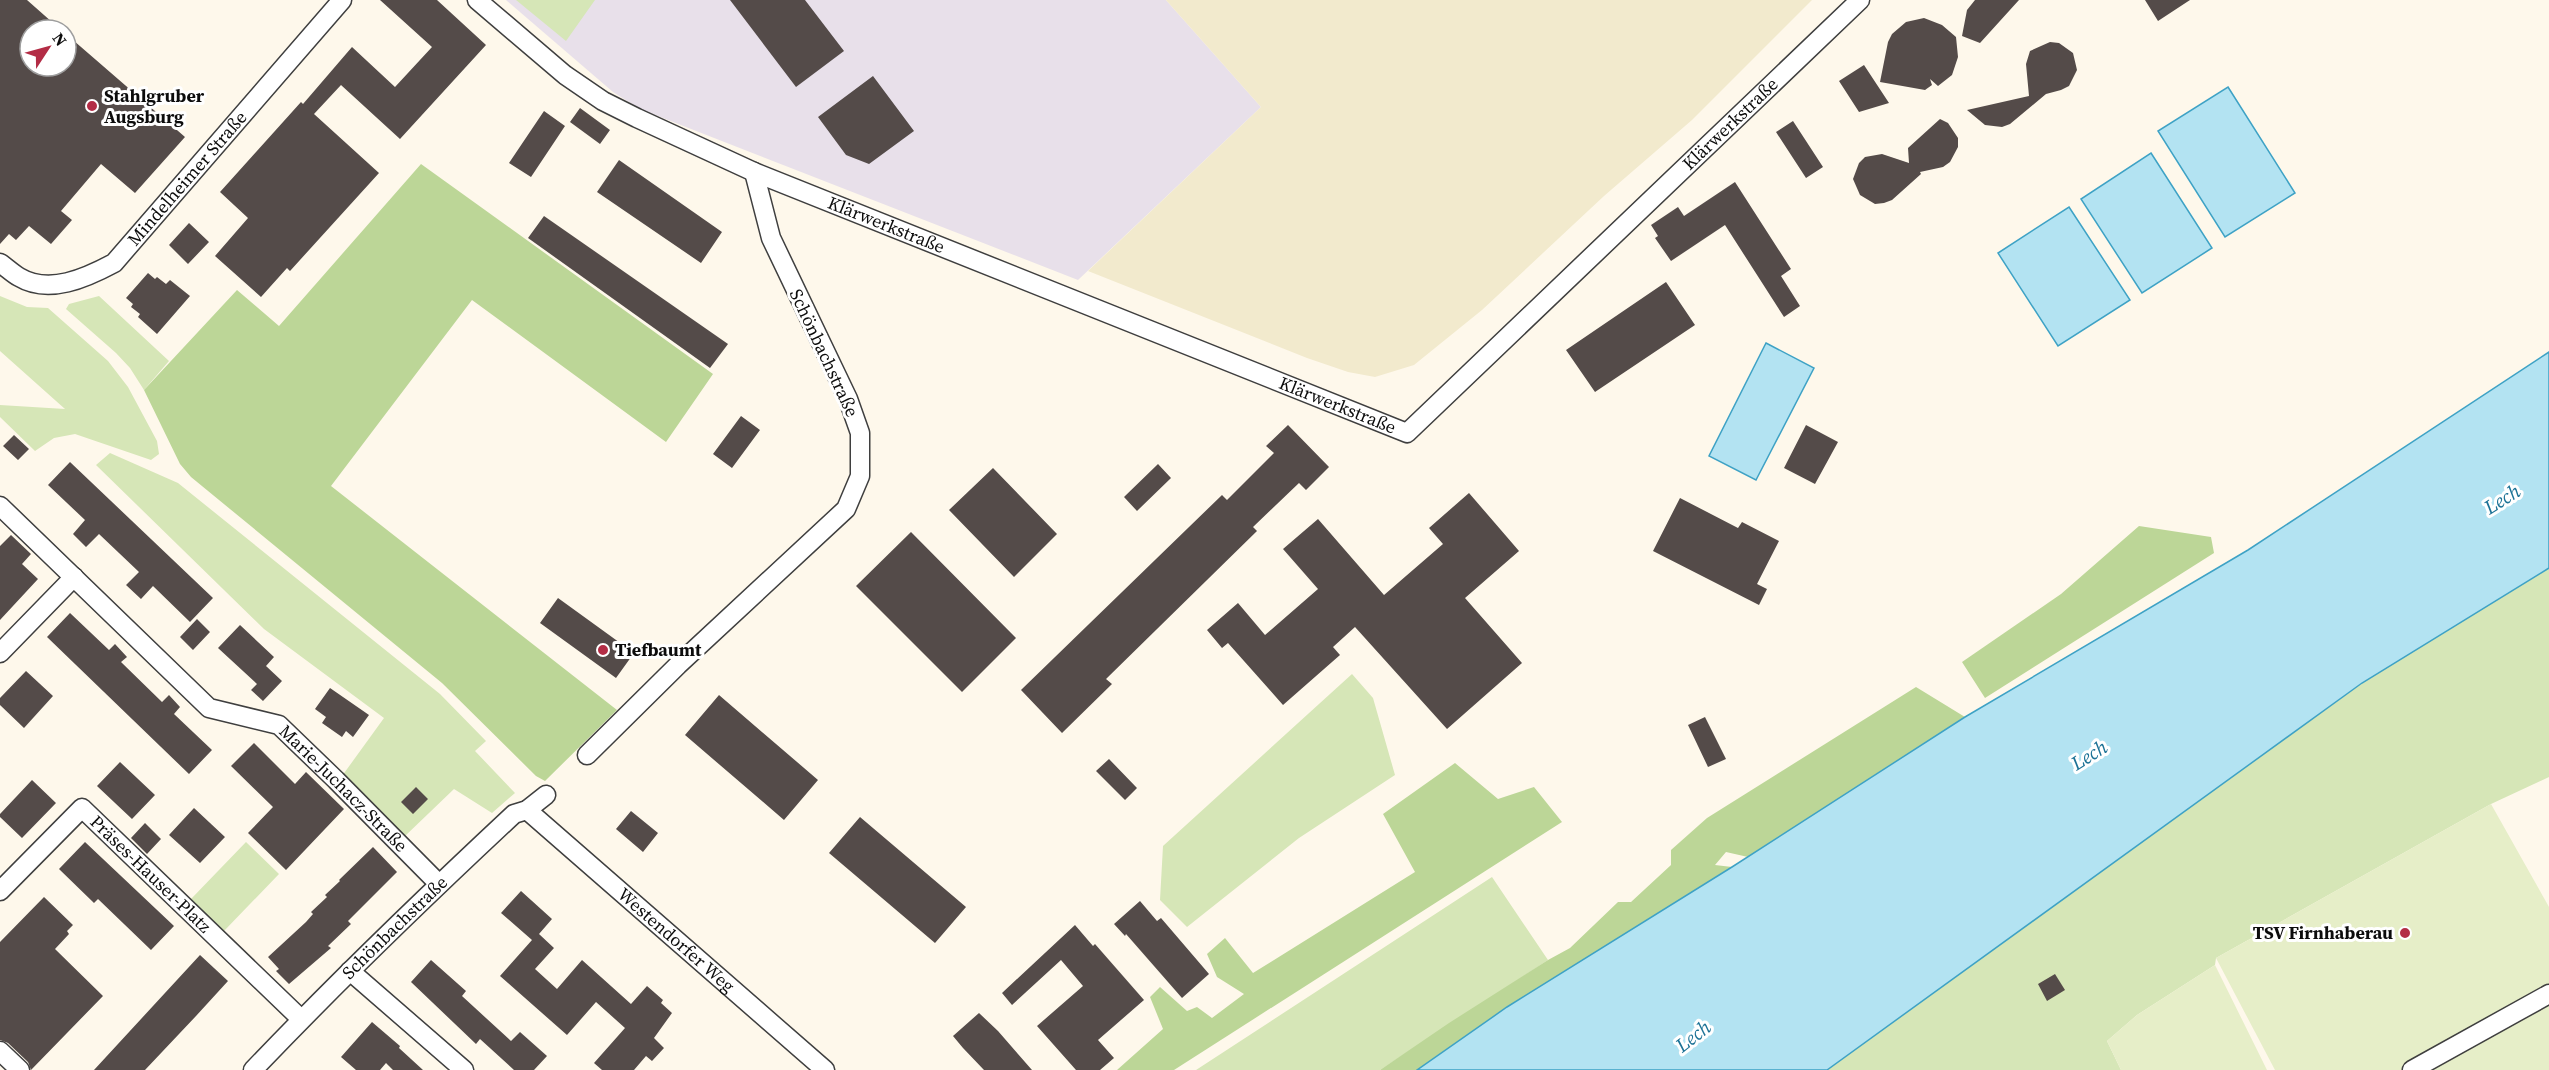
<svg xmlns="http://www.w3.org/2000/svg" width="2549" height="1070" viewBox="0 0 2549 1070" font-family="'Source Serif 4',serif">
<rect width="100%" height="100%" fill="#fef8eb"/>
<path fill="#e8e0ea" d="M506,0H1166L1261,107L1078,280L640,109L613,92Z"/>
<path fill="#f2eacd" d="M1166,0H1812L1692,120L1604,196L1482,310L1414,365L1375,377L1348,372L1307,358L1088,271L1261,107Z"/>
<path fill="#d6e6b7" d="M516,0H595L566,41Z
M0,296L27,307L48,308L108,361L128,387L157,441L159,454L151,460L75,434L54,438L35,451L0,417V405L65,409L0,351Z
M99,296L169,361L144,390L130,368L116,353L66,309L69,304Z
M110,453L178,483L440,694L486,741L475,751L515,793L492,813L454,789L404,837L342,776L384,718L264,629L96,465Z
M2549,568V777L2491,804L2216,958L2215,965L2137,1015L2107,1041L2121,1070H1827L2362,683Z
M1352,674L1373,698L1395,775L1299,838L1187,927L1160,900L1163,846Z
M246,842L279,874L224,931L191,899Z
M1492,877L1548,960L1380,1070H1196Z"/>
<path fill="#bcd697" d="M421,164L713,374L666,442L472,300L331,486L617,710L545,781L536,776L442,683L191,477L180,464L144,390L237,290L279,326Z
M2139,526L2211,537L2214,553L1985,698L1962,662L2061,594Z
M1916,687L1965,717L1748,857L1726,852L1715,865L1732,867L1507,1007L1417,1070H1380L1449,1023L1548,960L1570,948L1618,902H1631L1671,865V850L1707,818Z
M1455,763L1498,799L1534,787L1562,822L1174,1070H1117L1163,1029L1150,997L1160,987L1187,1011L1197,1007L1212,1018L1244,994L1217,977L1207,954L1225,938L1253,973L1415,872L1383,814Z"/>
<path fill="#e6eec8" d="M2491,804L2549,907V1070H2275L2216,958Z
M2215,965L2267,1070H2121L2107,1041L2137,1015Z"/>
<path fill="#b3e3f2" stroke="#3ea2c5" stroke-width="1.5" d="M2228,87L2295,193L2225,237L2158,131Z
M2151,153L2212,248L2142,293L2081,199Z
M2069,207L2130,300L2058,346L1998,253Z
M1766,343L1814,368L1756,480L1709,456Z
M2549,352V568L2362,683L1827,1070H1417L1507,1007L1732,867L1965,717L2248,550Z"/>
<path fill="#544b49" d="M0,0H27L61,30H30V66H66V34L185,137L135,193L101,164L61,211L72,220L51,244L29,226L16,240L9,234L0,244Z
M380,0H437L486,45L400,139L341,85L314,114L379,173L290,271L287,268L261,297L215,256L248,218L220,192L301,102L303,104L352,47L395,87L432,47Z
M730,0H805L844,51L796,87Z
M1975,0H2019L1980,43L1962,36L1967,10Z
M2145,0H2190L2158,21Z
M1924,18L1942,25L1956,37L1958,57L1952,75L1938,86L1930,79L1932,85L1925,90L1880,82L1888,42L1892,34L1906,22Z
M2050,42L2059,43L2073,53L2077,70L2069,86L2061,90L2046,94L2010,124L2002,127L1985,125L1967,110L2029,96L2026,64L2030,51Z
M1864,65L1889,103L1859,112L1839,81Z
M873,76L914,131L869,164L846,155L818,117Z
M580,108L610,130L600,144L570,122Z
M544,111L565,126L531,177L509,163Z
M1940,119L1948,123L1958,138V147L1950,162L1943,167L1920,172L1921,174L1892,200L1884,203L1875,204L1860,195L1853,179L1859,163L1865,157L1882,154L1909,163L1908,148Z
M1793,121L1823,167L1806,178L1776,132Z
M619,160L722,232L701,263L597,192Z
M1735,182L1791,269L1781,276L1800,306L1784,317L1725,225L1671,261L1655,238L1658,236L1651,225L1678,207L1684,216Z
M544,216L728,344L710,368L528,238Z
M189,223L209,242L188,264L169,245Z
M148,273L155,279L157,277L166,284L170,280L190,296L157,334L138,317L140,314L131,307L133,304L126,298Z
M1666,282L1695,325L1595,392L1566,350Z
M741,416L760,430L732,468L713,454Z
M1288,425L1329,467L1306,490L1299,483L1253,527L1257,531L1106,679L1112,684L1062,733L1021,690L1222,495L1227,500L1274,453L1266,446Z
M1806,425L1838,442L1815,484L1784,468Z
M14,435L29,449L18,460L3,446Z
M70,462L213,598L190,622L153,586L141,599L126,585L139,572L99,534L86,547L73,534L85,520L48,485Z
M1158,464L1171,478L1137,511L1124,497Z
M993,468L1057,534L1014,577L949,510Z
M1469,493L1519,551L1465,598L1522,663L1447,729L1355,627L1333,647L1340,655L1283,705L1228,643L1222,648L1207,630L1238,603L1265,635L1318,589L1283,549L1318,519L1384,595L1443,544L1429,528Z
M1680,498L1738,528L1742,522L1779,541L1757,584L1767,589L1759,605L1653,551Z
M911,532L1016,638L962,692L856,586Z
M11,535L31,554L22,564L38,579L0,620V546Z
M558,598L634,653L616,678L540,623Z
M70,613L109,650L115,644L127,657L121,662L162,702L169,695L180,707L174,714L212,750L189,774L47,637Z
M197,619L210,632L193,650L180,637Z
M240,625L274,657L266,666L282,681L263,701L251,690L257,684L218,648Z
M26,671L53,696L24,728L0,705V698Z
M330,688L369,715L353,737L346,731L342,737L322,723L326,717L315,709Z
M719,695L818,780L784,820L685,735Z
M1705,717L1726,759L1708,767L1688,725Z
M254,743L295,784L306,772L344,809L286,870L248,833L273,807L231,766Z
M1109,759L1137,788L1125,800L1096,771Z
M120,762L155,795L132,819L97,786Z
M32,780L56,803L22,838L0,817V814Z
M416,787L428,799L413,814L401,802Z
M194,808L225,837L200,863L169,835Z
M631,811L658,833L643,852L616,829Z
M860,817L966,907L935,943L829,853Z
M145,823L161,839L147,854L131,838Z
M85,842L174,926L151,950L98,899L94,903L59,869Z
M373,847L397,872L348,921L351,924L328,946L331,948L289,984L276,971L279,969L268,957L306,922L313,914L311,912L327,897L325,895L340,881L339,880Z
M521,891L552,919L539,934L554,948L535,969L557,989L582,960L631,1004L647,986L663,1000L661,1003L672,1013L654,1038L664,1048L652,1061L646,1056L634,1070H602L594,1063L625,1028L596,1002L567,1035L500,976L532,940L501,913Z
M44,897L73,925L67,931L69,934L55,949L103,996L31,1070L28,1062L8,1043L0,1040V942Z
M1140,901L1157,921L1161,918L1209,974L1182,998L1126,934L1125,936L1114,924Z
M1075,925L1093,946L1095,944L1144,1000L1098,1040L1114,1058L1100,1070H1076L1037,1026L1083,986L1061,960L1012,1005L1002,993Z
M200,955L228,981L196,1016L145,1070H94Z
M431,960L466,991L462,996L511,1041L520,1032L547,1056L534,1070H514L480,1039L476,1044L411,982Z
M2055,974L2065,990L2047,1001L2038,984Z
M979,1013L998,1031L1032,1070H984L963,1048L953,1036Z
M372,1022L400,1046L399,1048L423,1070H393L386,1063L380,1070H356L341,1057Z"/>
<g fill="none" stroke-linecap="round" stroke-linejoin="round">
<g stroke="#3f3f3f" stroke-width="21">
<g id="minor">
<path id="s1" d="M477,0L565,75L603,101L637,118L754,172L1407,433L1860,0"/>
<path id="s2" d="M0,263C6,267 12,273 19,277C49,295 86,278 114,263L342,0"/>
<path id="s3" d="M0,506L209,708L279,725L336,780L439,884"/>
<path d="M0,653L74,577"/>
<path d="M587,755L678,665L846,509L860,476V433L848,399L771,238L754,172"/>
<path id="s4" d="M527,810L825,1070"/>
<path id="s5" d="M0,891L82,808L301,1019"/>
<path d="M350,971L464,1070"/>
<path d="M0,1051L20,1070"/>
<path id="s6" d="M253,1070C337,982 425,897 514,814L527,810L546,795"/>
<path d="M2412,1070L2549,994"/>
</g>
</g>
<use href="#minor" stroke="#fff" stroke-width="18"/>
</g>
<g fill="#b32c45" stroke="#fff" stroke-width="2">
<circle cx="92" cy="106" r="6"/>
<circle cx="603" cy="650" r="6"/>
<circle cx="2405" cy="933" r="6"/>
</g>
<g text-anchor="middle" stroke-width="6" stroke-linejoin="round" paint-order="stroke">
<g font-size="18" font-weight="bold" fill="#0c0c0c" stroke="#fff" text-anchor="start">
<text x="104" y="102">Stahlgruber<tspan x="104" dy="21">Augsburg</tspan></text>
<text x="615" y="656">Tiefbaumt</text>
<text x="2393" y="939" text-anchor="end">TSV Firnhaberau</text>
</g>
<g font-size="18" fill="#0c0c0c" stroke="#fff">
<text dy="6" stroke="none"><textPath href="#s1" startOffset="1479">Klärwerkstraße</textPath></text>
<text dy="6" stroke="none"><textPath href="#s2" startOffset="236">Mindelheimer Straße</textPath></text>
<text dy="6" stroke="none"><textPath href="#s1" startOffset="471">Klärwerkstraße</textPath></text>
<text transform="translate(824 353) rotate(65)" y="6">Schönbachstraße</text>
<text dy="6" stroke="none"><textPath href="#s1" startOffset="957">Klärwerkstraße</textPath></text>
<text dy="6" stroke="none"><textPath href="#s3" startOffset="453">Marie-Juchacz-Straße</textPath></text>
<text dy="6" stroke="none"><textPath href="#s5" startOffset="212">Präses-Hauser-Platz</textPath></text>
<text dy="6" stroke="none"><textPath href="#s6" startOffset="201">Schönbachstraße</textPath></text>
<text dy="6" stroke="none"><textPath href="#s4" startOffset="198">Westendorfer Weg</textPath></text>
</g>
<g font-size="20" font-style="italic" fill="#1c7296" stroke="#fff">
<text transform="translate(2502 499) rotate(-32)" y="7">Lech</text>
<text transform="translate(2089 755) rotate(-32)" y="7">Lech</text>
<text transform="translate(1693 1036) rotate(-38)" y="7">Lech</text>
</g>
</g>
<g transform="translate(48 48) rotate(54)"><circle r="28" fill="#ffffff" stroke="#9e9e9e" stroke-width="1.5"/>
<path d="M0-4.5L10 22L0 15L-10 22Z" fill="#b32c45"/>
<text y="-9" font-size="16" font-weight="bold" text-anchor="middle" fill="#0c0c0c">N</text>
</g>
</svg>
